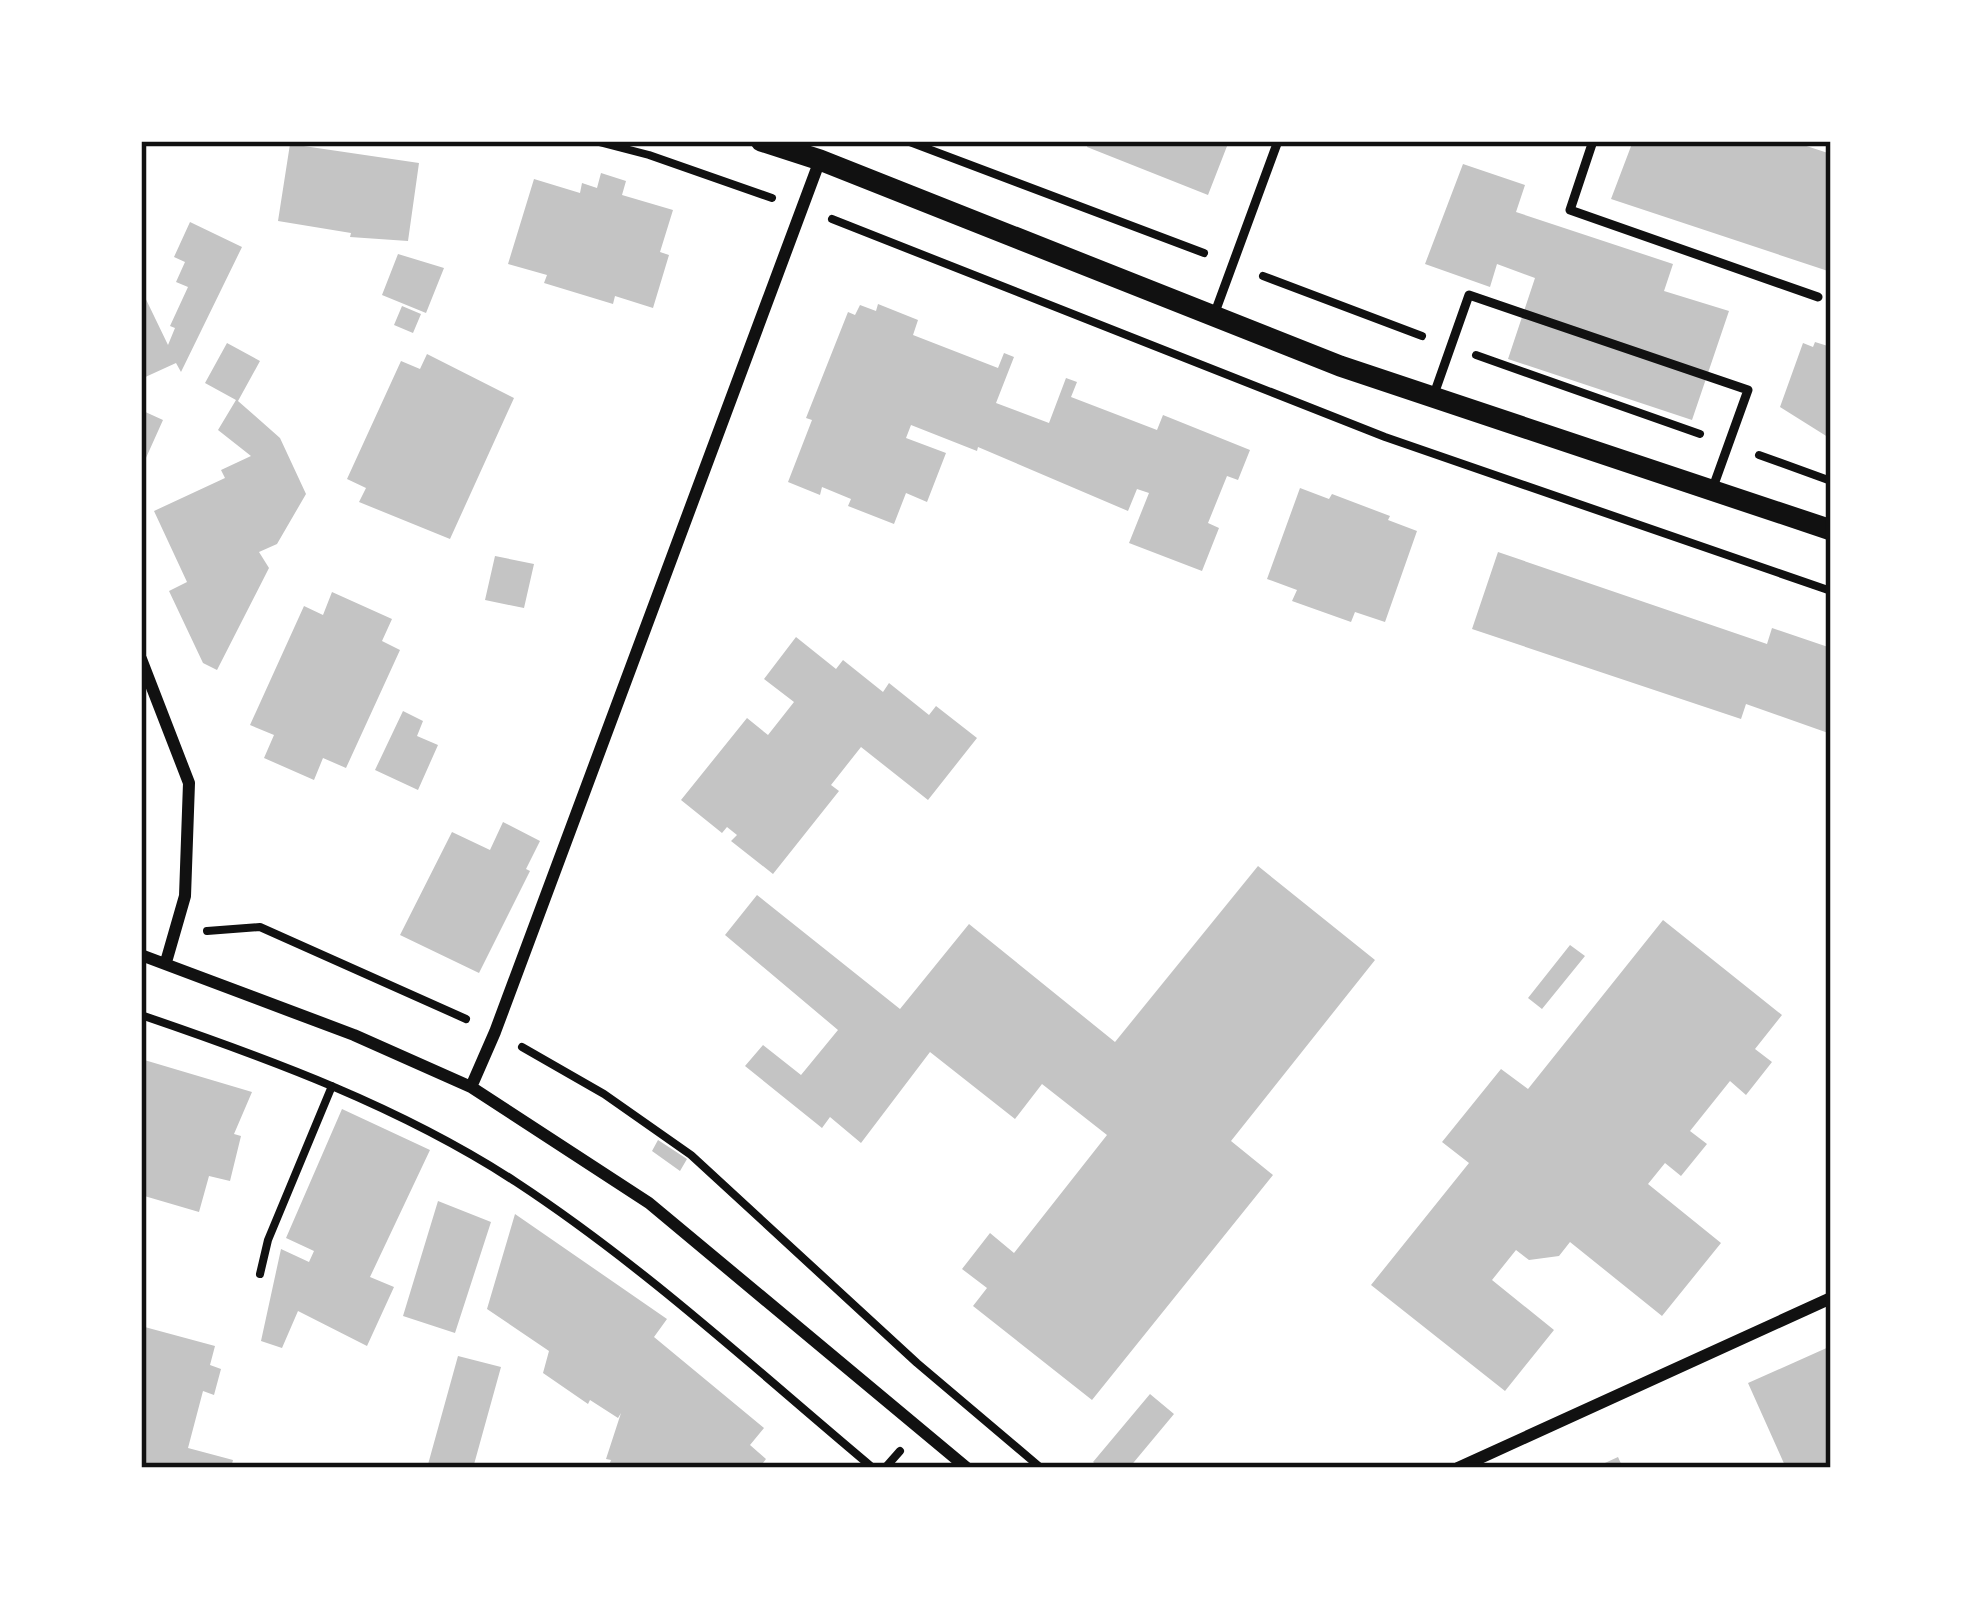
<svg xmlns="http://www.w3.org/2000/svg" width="1972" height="1609" viewBox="0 0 1972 1609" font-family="'Open Sans',sans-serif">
<rect width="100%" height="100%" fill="#fff"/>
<path fill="#c4c4c4" d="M1089,141H1229L1208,195L1087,147Z
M1633,141H1791L1831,154V272L1611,199Z
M290,144L419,163L408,241L350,237L351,233L278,221Z
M1463,164L1525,185L1516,212L1673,264L1664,291L1729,311L1692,420L1508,359L1535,278L1497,264L1490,287L1425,264Z
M601,173L626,181L622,195L673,210L660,252L669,255L653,308L615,296L613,304L544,283L547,275L508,264L534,179L580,193L582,183L597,188Z
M190,222L242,247L181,372L176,363L141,379V289L168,345L175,328L170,326L188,287L176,282L185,262L174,257Z
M398,254L444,268L426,313L382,295Z
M878,304L918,320L913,335L998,368L1004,353L1014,357L996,403L1049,423L1066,378L1077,382L1071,397L1157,430L1163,415L1250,450L1238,480L1227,476L1208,523L1219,528L1202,571L1129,543L1149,493L1137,489L1128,511L978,447L977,451L911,425L906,438L946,453L927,502L906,493L894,524L848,506L851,499L822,487L820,495L788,482L812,420L806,418L848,312L855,315L860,305L876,311Z
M402,306L421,314L413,333L394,325Z
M1815,342L1831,347V439L1780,407L1803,343L1813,347Z
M227,343L260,361L238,401L280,438L306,494L277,544L259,552L269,568L217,670L203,663L169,591L187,582L154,511L225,478L221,470L251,456L218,430L236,400L205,383Z
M427,354L514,398L450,539L359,502L366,488L347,479L401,361L420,369Z
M141,410L163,420L141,469Z
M1300,488L1329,499L1332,494L1390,516L1388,520L1417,531L1385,622L1355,612L1351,622L1292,601L1297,590L1267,579Z
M1498,552L1767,644L1772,628L1831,648V734L1746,704L1741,719L1472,629Z
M495,556L534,564L524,608L485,600Z
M332,592L392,619L382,641L400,650L346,768L323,758L314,780L264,758L274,735L250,725L304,606L323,615Z
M796,637L836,669L843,660L883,692L889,683L929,715L936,706L977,738L928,800L861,747L831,785L839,791L773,874L731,841L737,835L727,827L722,833L681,800L747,718L768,735L794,702L764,679Z
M403,711L423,721L417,736L438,745L418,790L375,770Z
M503,822L540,841L526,869L530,871L479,973L400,935L452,832L490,850Z
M1258,866L1375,960L1231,1141L1273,1175L1092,1400L973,1306L987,1288L962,1269L990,1233L1014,1253L1107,1135L1042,1084L1015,1119L930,1052L861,1143L830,1117L822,1128L745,1066L763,1045L801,1075L838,1030L725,935L757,895L900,1009L969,924L1115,1042Z
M1663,920L1782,1015L1755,1049L1772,1062L1746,1095L1730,1081L1690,1131L1707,1144L1681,1176L1665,1163L1648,1184L1721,1243L1662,1316L1570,1242L1559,1256L1529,1260L1516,1250L1492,1280L1554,1330L1505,1391L1371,1285L1469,1163L1442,1142L1501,1069L1528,1089Z
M1570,945L1585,956L1542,1009L1528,998Z
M141,1059L252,1092L234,1134L241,1136L230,1181L209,1176L199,1212L141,1195Z
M342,1109L430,1150L370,1277L394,1287L367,1346L298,1311L282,1348L261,1341L281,1249L309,1262L314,1251L286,1238Z
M658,1140L687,1159L680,1171L652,1151Z
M438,1201L491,1222L455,1333L403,1316Z
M515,1214L667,1319L654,1337L764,1428L750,1445L766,1459L759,1468H608L611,1460L606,1459L621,1413L618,1418L590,1400L588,1404L543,1373L549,1351L487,1309Z
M141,1326L215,1346L210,1365L221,1369L214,1395L203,1391L188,1448L233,1460L231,1468H141Z
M1831,1346V1468H1786L1748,1383Z
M458,1356L501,1367L473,1468H427Z
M1150,1394L1174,1414L1129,1468H1100L1093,1462Z
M1618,1457L1623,1468H1594Z"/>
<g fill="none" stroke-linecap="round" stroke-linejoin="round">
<path stroke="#111" stroke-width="8" d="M595,141L649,155L772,198
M907,141L1204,253
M832,219L1385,437L1831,591
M1263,276L1422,336
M1476,355L1700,434
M1759,455L1831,481
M207,931L260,927L466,1019
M141,1015C270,1059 401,1107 516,1182C644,1266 756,1370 873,1468
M522,1047L604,1094L691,1155L917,1363L1041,1468
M260,1274L268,1240L332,1086
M885,1468L900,1451"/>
<path stroke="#111" stroke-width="9" d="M1593,141L1570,210L1818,297
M1214,315L1278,141
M1433,397L1469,295L1748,390L1712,490"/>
<path stroke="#111" stroke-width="12" d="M141,659L189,783L185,896L166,962
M141,955L354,1035L471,1087L649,1203L967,1468
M471,1087L495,1032L820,160
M1458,1468L1831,1298"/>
<path stroke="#111" stroke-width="21" d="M761,141L820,160L1340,366L1831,530"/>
</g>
<rect width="1972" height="1609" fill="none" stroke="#ffffff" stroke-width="288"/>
<rect x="144" y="144" width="1684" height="1321" fill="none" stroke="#111" stroke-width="4.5"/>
</svg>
